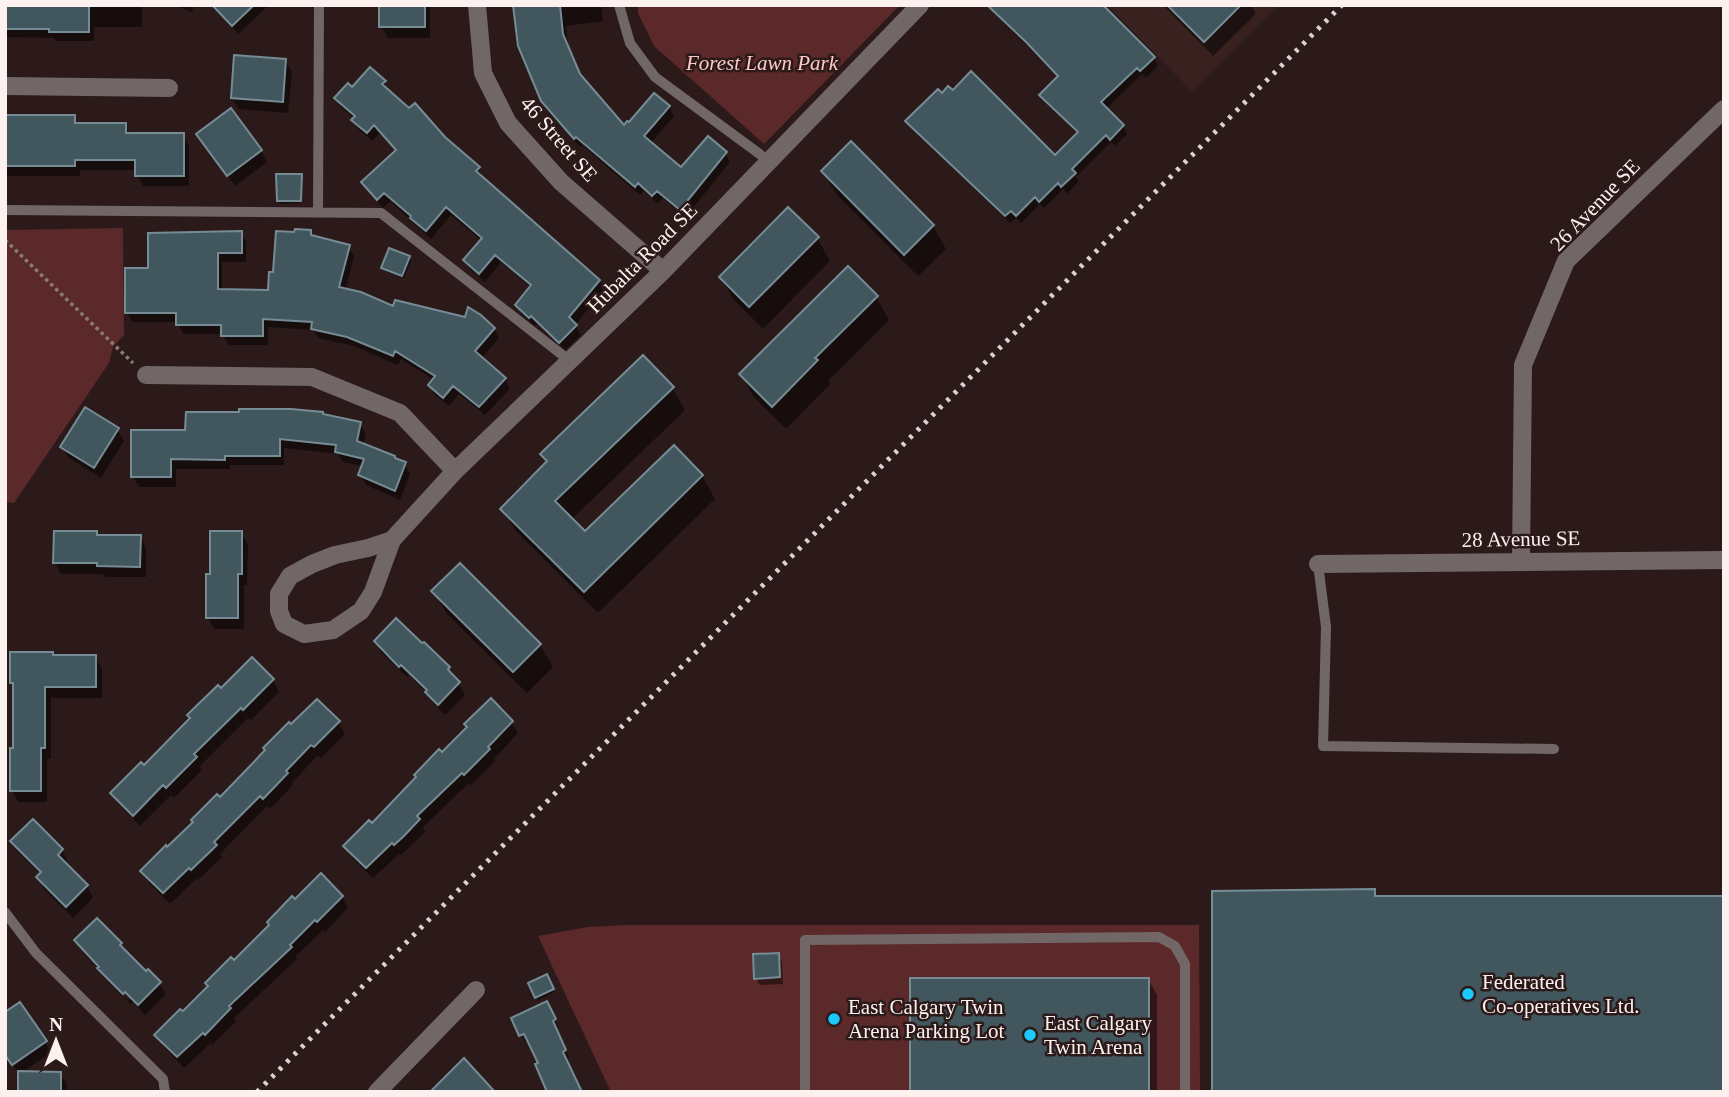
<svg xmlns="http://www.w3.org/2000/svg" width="1729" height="1097" viewBox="0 0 1729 1097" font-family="Georgia,serif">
<rect width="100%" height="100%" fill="#2b1a19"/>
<path fill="#392120" d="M1107,5H1278L1192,91Z"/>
<path fill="#5b292a" d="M638,5H900L764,144L654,46L638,13Z
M123,228L124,335L113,347L109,363L14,503L5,502V230Z
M627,925H1199L1200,1092H611L538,936L588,927Z"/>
<path fill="#0007" d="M5,5H142V27H94V41H56L54,38L5,37Z
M173,5H194L192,12Z
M211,5H269L238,34Z
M381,5H430V38H388L381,26Z
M515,5H601L603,21L566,26L568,45L581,79L624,128L669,107L674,116L651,143L681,169L725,153L730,162L685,218L663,198L658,204L644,191L640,195L582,145L580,147L546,109L540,99Z
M1163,5H1251L1256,14L1213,56Z
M994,10L1154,58L1158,66L1146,78L1142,74L1106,109L1123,126L1127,134L1115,146L1111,142L1076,177L1079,181L1067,194L1063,189L1044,208L1040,204L1021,223L1016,218L1010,223L912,129L908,122L1055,157L1078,134L1046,103L1042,95L1059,78L1001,20Z
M285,60L292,72L288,113L239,109L232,98Z
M384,82L390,91L389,92L478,168L483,177L482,178L599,281L604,290L575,325L581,335L565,350L537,324L535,326L522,315L517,305L531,288L501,262L485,282L470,269L465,260L482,241L451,215L431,239L390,201L383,208L368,191L363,183L397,152L380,133L372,141L358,129L353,120L355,119L342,108L337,99L353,89Z
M5,117H74L79,125H125L130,134L183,135L189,145V186H143L137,175V170H80V176H5Z
M198,135L261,151L267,162L235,186Z
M851,143L933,226L946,249L918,276L836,194L823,171Z
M301,175L303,178L302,203L280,204L278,201Z
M310,232L314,238L348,246L354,256L345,291L393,308L494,329L499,338L481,359L505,379L510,389L485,415L459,394L449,406L435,395L430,386L434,380L401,359L398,365L354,346L318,338L313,330L268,327V345H228L223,334H183L178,322H132L127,312L150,270L241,233L246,242V262H222V291H270L274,274Z
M817,238L830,261L763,329L734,300L721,278Z
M409,258L411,261L404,278L385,271L383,268Z
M876,297L889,320L828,381L830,384L786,429L754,397L741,375Z
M672,388L685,410L571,520L585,533L702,476L715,499L598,613L516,531L503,509L548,464L542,454Z
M360,424L366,434L363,445L405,464L410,474L400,500L366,485L360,474L363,466L343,462L338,454L284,448V465H230V469H176V487H139L133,477L187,432Z
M117,429L124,441L101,478L69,458L62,447Z
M96,533L99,536H140L146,548V577H105L103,574H61L55,563Z
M241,533L248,544L247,585H244V629H214L208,617L212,576Z
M434,591L540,645L553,667L527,693L447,614Z
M376,641L449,668L465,695L445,715L434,704L428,694L409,675L407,677L382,653Z
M52,654L54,657H95L102,668V698H51V759H47V802H18L12,790L15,750V688L12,683Z
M252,659L273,681L279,692L251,720L248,718L200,766L202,770L174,798L171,795L140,826L119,804L112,793L144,767Z
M338,722L345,734L321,758L318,755L292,783L293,785L270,809L267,806L220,854L222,857L198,880L196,879L170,904L149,883L143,871L220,799Z
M511,722L518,733L494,759L495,761L471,785L469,783L423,827L425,832L401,855L399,854L373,878L352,858L346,846L372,825L469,728Z
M12,841L62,850L68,862L65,865L87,886L93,898L73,918L44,889L38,877L41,874L19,853Z
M342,897L348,908L325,932L323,930L296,956L297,959L234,1018L236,1021L212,1045L211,1043L184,1068L163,1046L157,1035L183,1014L234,963Z
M97,920L121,944L127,954L159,983L166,994L145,1015L133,1002L130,1004L105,979L128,1001L130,999L101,970V973L83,952L76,941Z
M778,955L782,962L783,984L760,985L756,978Z
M546,976L554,992L538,1000L530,984Z
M1148,979L1157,995V1092H912Z
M20,1005L51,1052L22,1073L60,1074L67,1085V1092H20V1075L5,1054Z
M551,1010L558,1027L555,1028L569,1058L540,1064L529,1041L525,1042L513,1019Z"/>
<path fill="#42565e" stroke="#768c95" stroke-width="2" d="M5,5H89V32H49V29H5Z
M212,5H254L232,26Z
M379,5H425V27H379Z
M513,5H560L563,34L580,74L624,125L627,121L629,122L654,93L670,106L644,136L681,167L708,136L727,152L680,210L657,191L652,196L638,183L635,187L576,137L574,139L541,101L518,46Z
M987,5H1103L1155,57L1140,71L1137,68L1101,102L1124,125L1110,140L1106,135L1072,169L1076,173L1061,187L1058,183L1039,202L1035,197L1016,216L1011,211L1005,216L905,121L938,89L942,93L948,86L953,90L971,71L1055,155L1078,132L1039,95L1058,76L1026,42Z
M1167,5H1241L1204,42Z
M234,55L286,59L283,102L231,98Z
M370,67L386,81L382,84L409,108L415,103L445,137L480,167L476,171L600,280L569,317L577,325L559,343L531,316L529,318L515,305L531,285L495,255L479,274L463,260L482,238L446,207L426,231L410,218L411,216L384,193L377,200L361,182L396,150L374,125L367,133L351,120L355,116L334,98L348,83L352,87Z
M231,108L262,150L227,176L196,134Z
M5,115H75V123H126V133H184V176H135V160H75V166H5Z
M851,141L934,225L904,255L821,171Z
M276,174H302L301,201H277Z
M788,207L819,237L749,307L719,277Z
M295,229L311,230V235L350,245L339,287L361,292L393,306L395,300L465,317L468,307L481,315L495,328L475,351L506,378L479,407L453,386L443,398L428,385L435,376L395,351L393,356L347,337L311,329L312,322L263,319V336H221V325H176V313H125V268H148V233L242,231V253H218V289L268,290L269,272H273L276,231L294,232Z
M389,248L410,256L402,276L381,268Z
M848,266L878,296L815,358L818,360L772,407L739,374Z
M643,355L674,387L555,501L585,531L674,445L703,475L584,592L500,509L547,461L540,454Z
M85,407L119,428L94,468L60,447Z
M239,409H291L323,412V414L361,422L357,441L395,456V458L406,462L395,491L358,475L364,459L335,452L336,445L280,439V456H225V460L171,459V477H131V430H185L186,412H239Z
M54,531H97V535H141L140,567L97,566V563H53Z
M210,531H242V574H238V618H206V574H210Z
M460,563L541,644L513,672L431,591Z
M396,618L422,643L424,642L450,667L448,669L451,673L460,682L438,705L425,692L427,690L401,665L399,667L374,641Z
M10,652H53V655H96V687H45V748H41V791H10V748H13V683H10Z
M252,657L274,679L243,710L241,708L194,754L197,757L166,788L163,785L133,816L110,793L141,762L144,765L190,718L187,715L218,685L221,688Z
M491,698L513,721L488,747L490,749L464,775L462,773L417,816L420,819L404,836L394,845L392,843L366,868L343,846L369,820L372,823L416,777L414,775L439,749L442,752L467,727L464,724Z
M317,699L340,721L314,747L311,745L286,771L288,773L263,799L260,796L214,842L217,845L191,870L189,868L163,893L140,871L166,845L167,847L193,822L191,820L217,794L220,797L250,766L265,750L263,748L289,722L291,724Z
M33,819L63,849L58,855L88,885L66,907L36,877L41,872L10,841Z
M321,873L343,896L317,922L315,920L290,945L292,947L229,1006L231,1008L205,1035L203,1033L177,1057L154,1035L180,1009L183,1011L208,986L205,983L231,957L234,960L269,925L267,922L292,896L295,899Z
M1375,889V896H1724V1092H1212V891Z
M97,918L122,943L120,945L146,971L148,969L161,982L138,1005L125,992L123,994L97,968L99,967L74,940Z
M779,953L780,977L754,979L753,954Z
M547,974L554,989L535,998L528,983Z
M910,978H1149V1092H910Z
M547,1001L556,1019L553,1021L566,1050L563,1052L582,1092H547L535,1064L538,1063L524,1034L519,1036L511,1018Z
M20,1002L47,1041L12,1065L5,1055V1012Z
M464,1058L495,1092H430Z
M18,1071L61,1072V1092H18Z"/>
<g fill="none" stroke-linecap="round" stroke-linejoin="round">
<path stroke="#897a79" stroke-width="3.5" stroke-dasharray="3.5 3.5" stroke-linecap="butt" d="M5,240L133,363"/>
<path stroke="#716767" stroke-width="10" d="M619,5L630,43L655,77L769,161
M5,210L381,213L570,361
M318,212L319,5
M1318,564L1326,627L1323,746L1554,749
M5,912L36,953L163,1079L165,1092
M805,1092V940L1159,937L1175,946L1185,964V1092"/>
<path stroke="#716767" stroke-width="18" d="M477,5L483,73L508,123L561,182L663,271
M5,86L169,88
M146,375L312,377L400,413L455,471
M392,540L368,548L335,555L312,564L290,576L279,594V611L284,624L304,634L333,630L361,611L373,592L392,540L455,471L663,271L920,5
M1521,562L1523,365L1566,261L1724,109
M1318,564L1724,560
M377,1092L476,990"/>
<path stroke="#ddd0cf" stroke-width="5" stroke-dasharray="3.5 7" stroke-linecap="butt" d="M257,1092L1342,5"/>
</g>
<g fill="#1bc9fc" stroke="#2b1a19" stroke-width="2.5">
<circle cx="1468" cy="994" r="7"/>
<circle cx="834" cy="1019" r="7"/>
<circle cx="1030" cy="1035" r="7"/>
</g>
<g text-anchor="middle" stroke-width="5" stroke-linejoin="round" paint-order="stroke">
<g font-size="21" font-style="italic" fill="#fdcac8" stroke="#2b1a19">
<text x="762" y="70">Forest Lawn Park</text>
</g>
<g font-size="21" fill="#fdf1f0" stroke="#2b1a19">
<text transform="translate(559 139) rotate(49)" y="7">46 Street SE</text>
<text transform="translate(1595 205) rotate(-46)" y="7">26 Avenue SE</text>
<text transform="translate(642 258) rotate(-45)" y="7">Hubalta Road SE</text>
<text transform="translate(1521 539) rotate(-1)" y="7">28 Avenue SE</text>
</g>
<g font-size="21" fill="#fdf1f0" stroke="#2b1a19" text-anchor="start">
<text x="1482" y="989">Federated<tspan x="1482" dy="24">Co-operatives Ltd.</tspan></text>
<text x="848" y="1014">East Calgary Twin<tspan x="848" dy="24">Arena Parking Lot</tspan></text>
<text x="1044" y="1030">East Calgary<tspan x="1044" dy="24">Twin Arena</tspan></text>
</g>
</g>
<rect width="1729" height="1097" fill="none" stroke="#fdf1f0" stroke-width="14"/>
<g transform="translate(56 1041)" stroke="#2b1a19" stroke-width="5" paint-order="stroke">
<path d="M0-5L12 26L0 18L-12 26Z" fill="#fdf1f0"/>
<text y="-10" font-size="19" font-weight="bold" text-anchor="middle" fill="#fdf1f0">N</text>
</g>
</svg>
